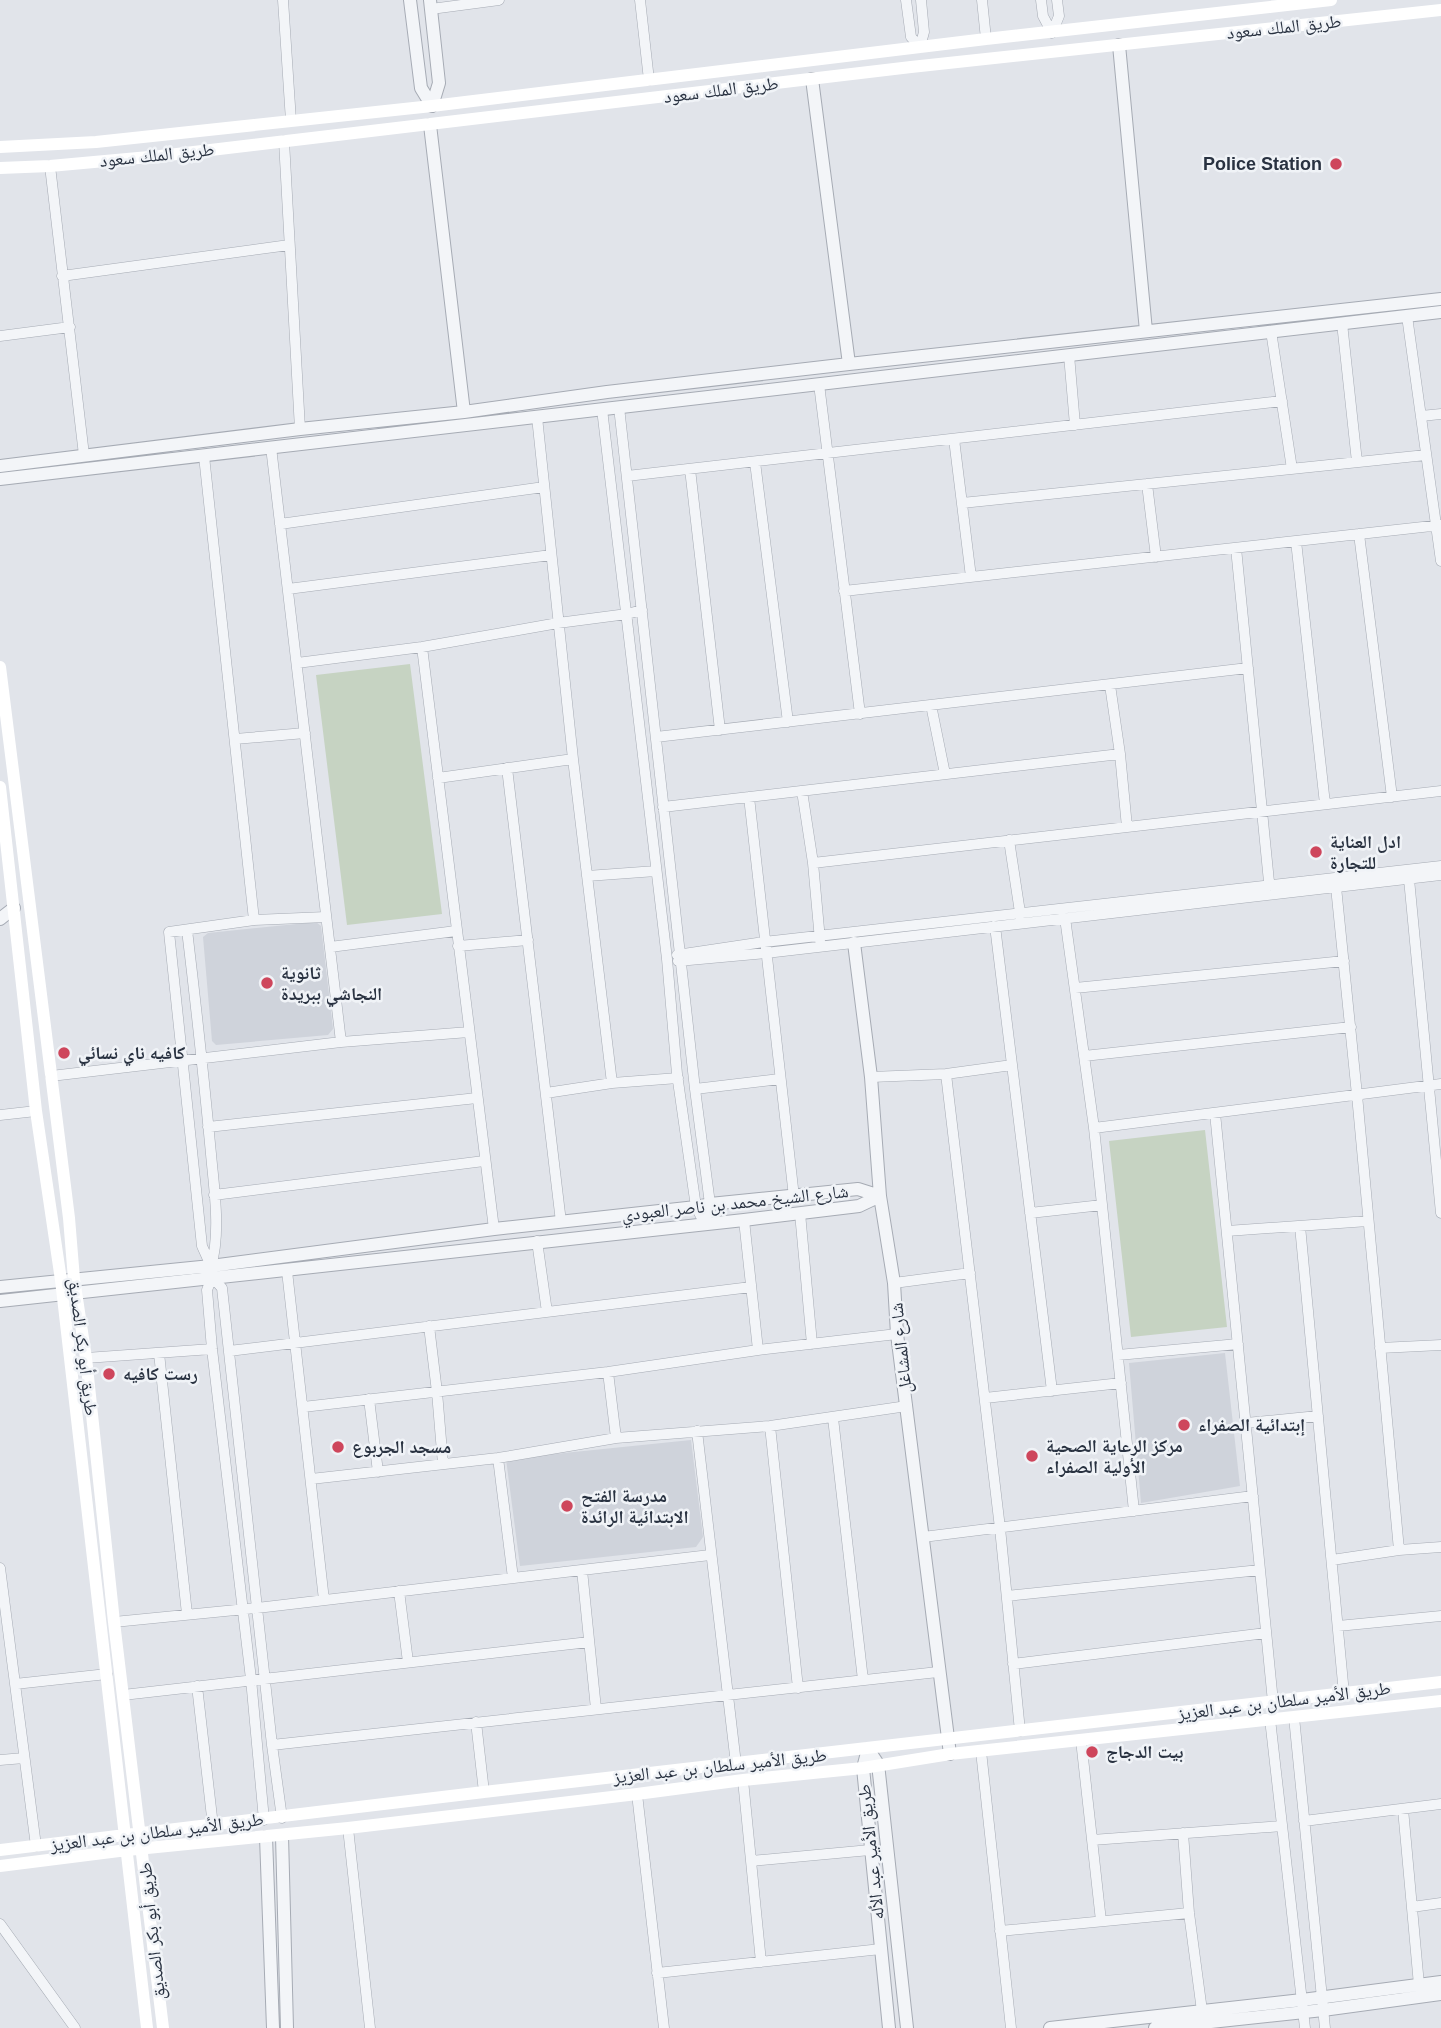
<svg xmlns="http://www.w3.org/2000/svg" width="1441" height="2028" viewBox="0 0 1441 2028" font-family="Arial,'Noto Naskh Arabic',sans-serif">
<rect width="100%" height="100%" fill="#e1e4ea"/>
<path fill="#cfd3db" d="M316,922L321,926L333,1029L328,1035L216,1045L212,1041L203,937L208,933Z
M1225,1353L1240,1486L1141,1503L1129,1363Z
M691,1440L703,1537L696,1547L520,1566L506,1459Z"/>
<path fill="#c6d3c2" d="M410,664L442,914L347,925L316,675Z
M1205,1130L1227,1327L1131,1337L1109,1141Z"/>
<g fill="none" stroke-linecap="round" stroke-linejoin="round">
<g stroke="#a6abb4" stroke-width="11">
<path id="minor" d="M283,0L291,121
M640,0L649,80
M906,0L911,37L920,47
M982,0L986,39
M1041,0L1043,16L1052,33
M431,9L499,0
M1052,33L1059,16L1057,0
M920,47L924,32L921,0
M284,141L300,429
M50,166L84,455
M62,276L289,245
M1407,316L1441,561
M1342,323L1357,462
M1271,331L1292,469
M0,336L70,327
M1069,355L1075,425
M819,384L860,714
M619,407L695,1089L710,1204L705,1224
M602,409L667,959L677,1074L696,1207L705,1224
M1421,416L1441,414
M537,417L573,759L612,1083
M954,439L971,577
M271,447L341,1042
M204,456L254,920
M755,462L788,722
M690,469L720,730
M627,476L1282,401
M1147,484L1156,557
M962,503L1426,455
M280,524L544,487
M1359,534L1392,797
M1296,541L1325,804
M1236,548L1270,892
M288,589L551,555
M844,591L1441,525
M422,647L494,1229
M297,663L422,647L558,623L627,614L642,610
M1110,685L1120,754L1127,827
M931,705L945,774
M656,737L1248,668
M235,739L305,733
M507,768L561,1222
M438,778L573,759
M802,791L813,863L820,940
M749,797L794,1197
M663,807L1120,754
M1009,840L1021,919
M813,863L1441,791
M587,876L656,871
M1409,879L1441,1213
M1336,887L1357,1095L1399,1550
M1065,918L1094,1128L1134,1511
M995,926L1052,1391
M187,930C196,1005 204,1079 211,1154C214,1188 221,1233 211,1266
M458,946L528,940
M330,947L456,931
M677,955L764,942L1441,866
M678,961L766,953L1441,875
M1075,988L1344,961
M1084,1056L1351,1027
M946,1074L1000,1528L1020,1731
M51,1076L341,1042L469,1032
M871,1077L946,1074L1012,1065
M695,1089L780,1079
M546,1093L612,1083L678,1078
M1215,1113L1273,1702
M0,1115L36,1111
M208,1127L477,1098
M1094,1128L1441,1084
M214,1195L484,1161
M800,1213L812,1344
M1030,1213L1102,1205
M744,1220L758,1350
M1300,1226L1344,1694
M1227,1231L1368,1221
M537,1241L547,1312
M211,1266L202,1246L169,932L254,920L326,917
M287,1271L324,1600
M894,1283L970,1273
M429,1326L437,1392L443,1464
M1380,1348L1441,1345
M229,1351L751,1287
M159,1353L187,1614
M1118,1355L1238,1344
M86,1358L212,1349
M608,1372L616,1438
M985,1398L1121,1383
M369,1399L378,1472
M303,1407L608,1372L758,1350L897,1334
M833,1418L863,1680
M1246,1423L1318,1416
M770,1426L798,1688
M697,1431L736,1764
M498,1458L513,1578
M311,1479L498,1458L616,1438L770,1426L907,1406
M923,1537L1253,1496
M1332,1560L1399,1550L1441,1547
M0,1568L36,1846
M582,1570L596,1709
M399,1591L408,1662
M1007,1596L1260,1570
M114,1622L257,1608L710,1555
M1338,1626L1441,1616
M1013,1664L1266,1633
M15,1684L107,1674
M197,1686L213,1826
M123,1695L589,1642
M1294,1717L1325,2028
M1270,1719L1305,2028
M476,1722L484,1792
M1081,1740L1101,1921
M272,1745L938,1672
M981,1751L1011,2028
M0,1760L24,1758
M743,1780L761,1962
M637,1794L664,2028
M1403,1809L1419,1985
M264,1820L251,1679L212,1349L207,1290L212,1277L222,1288L272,1745L282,1818
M1304,1821L1441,1804
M348,1828L370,2028
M1183,1833L1189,1913L1202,2011
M1092,1840L1282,1826
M751,1861L870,1850
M1412,1907L1441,1903
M0,1924L75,2028
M1000,1931L1189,1913
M657,1973L881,1949"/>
</g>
<g stroke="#a6abb4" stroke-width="14">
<path id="tertiary" d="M410,0L421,88L432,106
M430,0L439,83L432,106
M1119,45L1146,331
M812,79L849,364
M430,125L464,412
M0,466L300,429L464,412L607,392L849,364L1441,299
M0,479L1441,312
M0,919L14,908
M854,943L871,1077L880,1196L894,1283L897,1334L950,1754
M0,1287L211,1266L494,1229L696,1207L710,1204L858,1189L880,1196
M0,1301L744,1220L859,1206L880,1196
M282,1836L287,2028
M266,1837L273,2028
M889,2028L863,1768L868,1749L878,1764L907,2028
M1050,2028L1302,2000L1441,1982
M1155,2028L1323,2010L1441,1994"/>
</g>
<use href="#minor" stroke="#f3f5f8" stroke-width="10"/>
<use href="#tertiary" stroke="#f3f5f8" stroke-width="12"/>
<path stroke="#fff" stroke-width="12" d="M0,147L96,142L432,106L986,39L1331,0
M0,168L50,166L160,156L911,67L1441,10
M0,667L69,1218L74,1279L86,1358L114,1622L163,2028
M0,787L36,1111L61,1280L147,2028
M0,1850L484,1792L1441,1682
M0,1866L127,1850L348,1828L637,1794L743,1780L863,1768L950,1754L1441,1701"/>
</g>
<g fill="#ce465c" stroke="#f0f3f7" stroke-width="2.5">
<circle cx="1336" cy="164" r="7"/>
<circle cx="1316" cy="852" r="7"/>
<circle cx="267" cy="983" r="7"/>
<circle cx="64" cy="1053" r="7"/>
<circle cx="109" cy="1374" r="7"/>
<circle cx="1184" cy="1425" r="7"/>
<circle cx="338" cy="1447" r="7"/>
<circle cx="1032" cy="1456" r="7"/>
<circle cx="567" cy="1506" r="7"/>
<circle cx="1092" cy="1752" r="7"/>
</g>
<g text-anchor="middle" stroke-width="5" stroke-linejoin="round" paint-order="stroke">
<g font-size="18" fill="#293241" stroke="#f0f3f7">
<text transform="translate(1284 27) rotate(-6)" y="6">طريق الملك سعود</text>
<text transform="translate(721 90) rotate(-7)" y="6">طريق الملك سعود</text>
<text transform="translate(157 155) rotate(-6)" y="6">طريق الملك سعود</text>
<text transform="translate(735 1203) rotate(-6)" y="6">شارع الشيخ محمد بن ناصر العبودي</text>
<text transform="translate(83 1347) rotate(83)" y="6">طريق أبو بكر الصديق</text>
<text transform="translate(901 1348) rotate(-96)" y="6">شارع المشاغل</text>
<text transform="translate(1284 1701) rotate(-7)" y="6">طريق الأمير سلطان بن عبد العزيز</text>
<text transform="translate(720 1766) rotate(-6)" y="6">طريق الأمير سلطان بن عبد العزيز</text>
<text transform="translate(157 1832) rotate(-7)" y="6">طريق الأمير سلطان بن عبد العزيز</text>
<text transform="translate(871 1852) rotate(-96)" y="6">طريق الأمير عبد الأله</text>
<text transform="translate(152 1931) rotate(-96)" y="6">طريق أبو بكر الصديق</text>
</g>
<g font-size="18" font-weight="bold" fill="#293241" stroke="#f0f3f7" text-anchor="start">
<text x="1322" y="170" text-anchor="end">Police Station</text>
<text x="1330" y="848">ادل العناية<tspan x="1330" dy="21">للتجارة</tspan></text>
<text x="281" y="979">ثانوية<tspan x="281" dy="21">النجاشي ببريدة</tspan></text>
<text x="78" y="1059">كافيه ناي نسائي</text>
<text x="123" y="1380">رست كافيه</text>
<text x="1198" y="1431">إبتدائية الصفراء</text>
<text x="1046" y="1452">مركز الرعاية الصحية<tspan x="1046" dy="21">الأولية الصفراء</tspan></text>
<text x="352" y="1453">مسجد الجربوع</text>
<text x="581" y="1502">مدرسة الفتح<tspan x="581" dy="21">الابتدائية الرائدة</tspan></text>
<text x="1106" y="1758">بيت الدجاج</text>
</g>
</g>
</svg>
